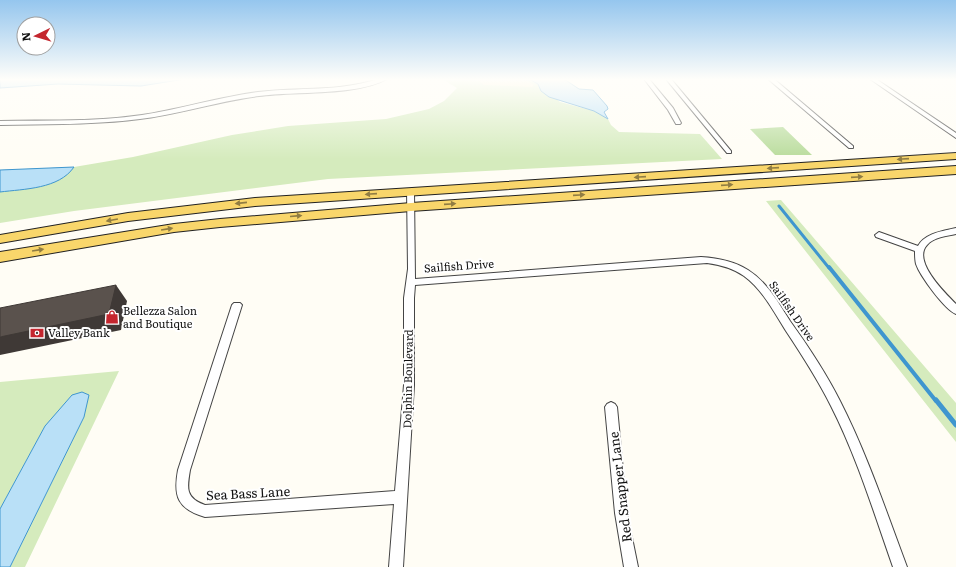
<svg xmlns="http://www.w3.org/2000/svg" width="956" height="567" viewBox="0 0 956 567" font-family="Literata,serif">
<rect width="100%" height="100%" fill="#fffdf5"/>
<path fill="#d5ebbd" d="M442,79H529L538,84L560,102L594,111L608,119L611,125L619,132L700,134L722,159L328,179L74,211L0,223V170L74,167L133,157L232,135L288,126L386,119L429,109L444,101L457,88Z
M781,200L956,403V442L766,201Z
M119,371L25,567H10L84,417L45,426L0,509V382Z"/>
<path fill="#b9dc9c" d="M783,127L812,155H775L750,129Z"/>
<path fill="#fbeec1" d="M476,79H524L534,85L532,87L484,85Z"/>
<path fill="#b9e0f7" stroke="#3f96cf" d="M0,79H185L141,86L58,84L0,88Z
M529,79H564L579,89L593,90L607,106L608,109L604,112L608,119L594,111L549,97L541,91L538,84Z
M74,167C59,189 24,189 0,192V170Z
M82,392L89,395L84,417L10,567H0V509L45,426L72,395Z"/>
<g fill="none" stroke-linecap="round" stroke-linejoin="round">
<path stroke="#3f96cf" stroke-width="3" d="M779,206L829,268"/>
<path stroke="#3f96cf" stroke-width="4" d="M829,267L936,401"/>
<path stroke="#3f96cf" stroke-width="5" d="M936,400L956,425"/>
<g stroke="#444" stroke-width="2">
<path id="street" d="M378,79H387C357,96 295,91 259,96C218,101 180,114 140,119C93,125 47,124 0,125V121C47,120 95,122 142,115C181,109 219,97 258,92C298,87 339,92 378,79Z
M644,79H649L673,108L681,123L680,124H676L668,110Z
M666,79H671L731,151V153H727Z
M768,79H774L853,146V148H849Z
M870,79H876L956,133V138Z
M407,189H413L414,191L415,279L701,257C717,258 734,261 748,270C767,282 778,302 790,321C808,346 826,373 840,401C867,454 886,511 907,567H893C874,513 857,457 831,406C818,380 802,355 786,331C774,312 763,290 744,276C733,268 721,265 707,263L415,285L414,298V385L403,567H389L394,504L205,517C178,509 173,497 178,470L232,305L234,303H240L242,305L190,470C187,488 185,498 205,505L395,491L404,385V298L408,269Z
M956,228V234C947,236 934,237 927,245C912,261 945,293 956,304V314C945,310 920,276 916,264C915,260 915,255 915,251L876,237L875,235L879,232L918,246C925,233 943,231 956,228Z
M611,402L615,404L617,407L627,513L638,567H624L615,513L605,407L607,404Z"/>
</g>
<g stroke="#222" stroke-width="2">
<path id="primary" d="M956,153V159L255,206L128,221L0,243V235L128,213L255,198Z
M956,166V174L411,211L220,227L174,232L0,262V252L174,224L220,219L411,203Z"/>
</g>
<use href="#street" fill="#fff" fill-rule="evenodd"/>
<use href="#primary" fill="#f9d66b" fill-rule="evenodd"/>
</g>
<path fill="#3f3936" d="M116,285L127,301L121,330L0,355V337Z"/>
<path fill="#5a524d" stroke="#3f3936" d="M116,285L109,314L0,337V308Z"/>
<defs><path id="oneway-solid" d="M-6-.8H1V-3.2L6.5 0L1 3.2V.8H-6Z"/></defs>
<g fill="#917d42">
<use href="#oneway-solid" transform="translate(903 159) rotate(176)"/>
<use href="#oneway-solid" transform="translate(773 168) rotate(176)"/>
<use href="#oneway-solid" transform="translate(640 177) rotate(176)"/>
<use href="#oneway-solid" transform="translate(857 177) rotate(-4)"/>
<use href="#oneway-solid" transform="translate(727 185) rotate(-4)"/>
<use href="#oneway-solid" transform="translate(371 194) rotate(176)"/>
<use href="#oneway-solid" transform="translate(579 195) rotate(-4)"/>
<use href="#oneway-solid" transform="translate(241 203) rotate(174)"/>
<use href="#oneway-solid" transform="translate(450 204) rotate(-4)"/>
<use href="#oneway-solid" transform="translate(296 216) rotate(-5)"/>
<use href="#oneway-solid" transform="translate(112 220) rotate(170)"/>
<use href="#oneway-solid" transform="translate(167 229) rotate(-9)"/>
<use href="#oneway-solid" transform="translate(38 250) rotate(-9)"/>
</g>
<linearGradient id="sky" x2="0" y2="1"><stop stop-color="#95c6ee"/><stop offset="0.5" stop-color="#fffefa"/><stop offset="1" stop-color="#fffefa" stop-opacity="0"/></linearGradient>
<rect width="956" height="159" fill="url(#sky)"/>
<defs>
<g id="shop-bare" transform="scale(1.08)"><path d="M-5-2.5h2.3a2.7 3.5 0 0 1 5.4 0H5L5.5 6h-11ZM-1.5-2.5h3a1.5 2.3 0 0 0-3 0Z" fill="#c4262e" stroke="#fff" stroke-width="2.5" paint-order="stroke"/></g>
<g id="bank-bare" transform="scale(1.08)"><path d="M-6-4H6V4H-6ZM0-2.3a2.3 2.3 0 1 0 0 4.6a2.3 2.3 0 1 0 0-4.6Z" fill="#c4262e" stroke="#fff" stroke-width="2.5" paint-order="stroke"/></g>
</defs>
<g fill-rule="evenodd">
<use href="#shop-bare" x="112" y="317"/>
<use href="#bank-bare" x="37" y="333"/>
</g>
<g text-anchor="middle" stroke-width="4" stroke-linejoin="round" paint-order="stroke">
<g font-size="11" fill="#111" stroke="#fff">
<text transform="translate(459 266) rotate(-4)" y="4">Sailfish Drive</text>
<text transform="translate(792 311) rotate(55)" y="4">Sailfish Drive</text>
<text transform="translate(408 379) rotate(-89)" y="4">Dolphin Boulevard</text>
</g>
<g font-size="11" fill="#111" stroke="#fff" text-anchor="start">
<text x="123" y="315">Bellezza Salon<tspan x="123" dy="13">and Boutique</tspan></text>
<text x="48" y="337">Valley Bank</text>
</g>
<g font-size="13" fill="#111" stroke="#fff">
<text transform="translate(620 487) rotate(-97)" y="5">Red Snapper Lane</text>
<text transform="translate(248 493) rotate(-3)" y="5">Sea Bass Lane</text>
</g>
</g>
<g transform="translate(36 36) rotate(265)"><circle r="19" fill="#ffffff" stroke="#a0a0a0"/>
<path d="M0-3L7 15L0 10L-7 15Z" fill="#c4262e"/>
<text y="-6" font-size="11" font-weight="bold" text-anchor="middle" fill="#111111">N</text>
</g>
</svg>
